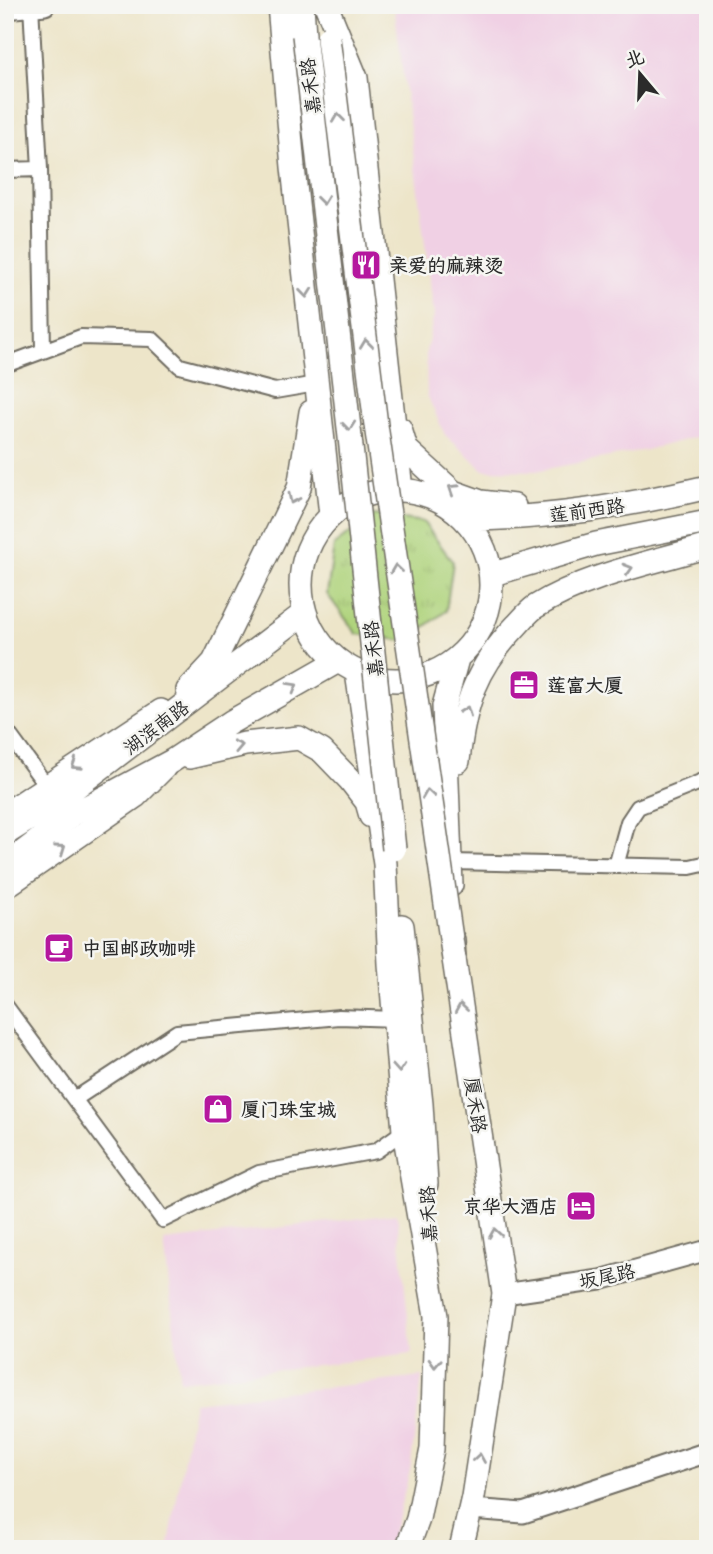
<svg xmlns="http://www.w3.org/2000/svg" width="713" height="1554" viewBox="0 0 713 1554" font-family="'Balsamiq Sans','LXGW WenKai TC',sans-serif">
<defs>
<pattern id="grass-tufts" width="24" height="20" patternUnits="userSpaceOnUse" patternTransform="scale(1.75)"><rect width="24" height="20" fill="#afd37b"/><path d="M3 7l-1-3M5 7V3M7 7l1-3M15 17l-1-3M17 17v-4M19 17l1-3" fill="none" stroke="#97b56a"/></pattern>
</defs>
<rect width="100%" height="100%" fill="#f6f6f2"/>
<filter id="ink" filterUnits="userSpaceOnUse"><feTurbulence type="fractalNoise" baseFrequency=".0143" numOctaves="2"/><feDisplacementMap in="SourceGraphic" scale="14" xChannelSelector="R" yChannelSelector="G"/><feConvolveMatrix kernelMatrix="1 2 1 2 8 2 1 2 1" color-interpolation-filters="sRGB"/></filter>
<filter id="wash" filterUnits="userSpaceOnUse"><feTurbulence type="fractalNoise" baseFrequency=".00686" numOctaves="4" result="noise"/><feDisplacementMap in="SourceGraphic" scale="28" xChannelSelector="R" yChannelSelector="G"/><feGaussianBlur stdDeviation="1.57" result="paint"/><feColorMatrix in="noise" values="0 0 0 0 0 0 0 0 0 0 0 0 0 0 0 0 0 1.4 0 .05"/><feComposite in="paint" operator="in"/></filter>
<g filter="url(#wash)">
<rect width="100%" height="100%" fill="#ede5c9"/>
<path fill="#f0d0e4" d="M394,5H708V434L646,450L536,471L484,470L445,435L427,395L426,352L434,315Z
M397,1214L412,1354L180,1381L164,1241Z
M422,1377L410,1471L389,1549H168L194,1402Z"/>
<path fill="url(#grass-tufts)" stroke="#6d7f53" stroke-width="2" d="M374,515L423,522L453,562L446,611L406,641L357,634L327,594L334,545Z"/>
</g>
<g filter="url(#ink)">
<g fill="none" stroke-linecap="round" stroke-linejoin="round">
<g stroke="#6f6c62" stroke-width="18">
<path id="minor" d="M31,5L40,169L43,350
M5,170L40,169
M5,365L81,337L152,339L180,366L275,391L316,384
M5,729L46,785
M451,862L690,867L708,863
M616,866L628,822L638,807L708,779
M5,1005L163,1220L259,1173L376,1151L404,1131
M75,1099L177,1032L339,1017L396,1019"/>
</g>
<g stroke="#6f6c62" stroke-width="23">
<path id="tertiary" d="M5,9L45,5
M504,1294L600,1280L708,1250
M471,1509L523,1513L708,1452"/>
</g>
<g stroke="#6f6c62" stroke-width="24">
<path id="secondary" d="M5,813L161,710
M5,888L136,797L165,768"/>
</g>
<g stroke="#6f6c62" stroke-width="26">
<path id="primary" d="M279,5L293,167L331,515
M302,5L304,35
M326,5L356,78L401,490
M400,429L406,449L453,492L481,502L514,506
M301 585a95 95 0 1 1 190 0a95 95 0 1 1-190 0Z
M465,519C548,519 627,506 708,487
M493,574L596,544L708,522
M357,672L385,864L390,964L404,1131L436,1316L432,1449L418,1519L407,1549
M188,690L214,662L299,488L311,412
M189,757L245,744L299,738L322,751L350,780L367,802L371,816
M458,761C464,704 476,668 516,626C522,620 528,612 535,607C587,575 650,563 708,546
M5,834L56,802L303,614
M5,866L72,815L172,761L231,722L338,661
M451,885L444,706L457,659
M402,926L421,1104L426,1184
M453,940L454,959L504,1294L473,1497L461,1549"/>
</g>
<use href="#minor" stroke="#fff" stroke-width="14"/>
<use href="#tertiary" stroke="#fff" stroke-width="19"/>
<use href="#secondary" stroke="#fff" stroke-width="21"/>
<use href="#primary" stroke="#fff" stroke-width="23"/>
<g stroke="#6f6c62" stroke-width="26" stroke-linecap="butt">
<path id="primary-bridge" d="M304,35L349,428L394,849
M328,38L376,425L454,959"/>
</g>
<use href="#primary-bridge" stroke="#fff" stroke-width="23"/>
</g>
<defs><path id="oneway-chevron" d="M-2-3.5L2.5 0L-2 3.5" fill="none" stroke-width="1.6" stroke-linecap="round" stroke-linejoin="round" transform="scale(1.75)"/></defs>
<g stroke="#a0a0a0">
<use href="#oneway-chevron" transform="translate(338 118) rotate(-97)"/>
<use href="#oneway-chevron" transform="translate(323 200) rotate(83)"/>
<use href="#oneway-chevron" transform="translate(306 293) rotate(84)"/>
<use href="#oneway-chevron" transform="translate(366 344) rotate(-97)"/>
<use href="#oneway-chevron" transform="translate(349 426) rotate(84)"/>
<use href="#oneway-chevron" transform="translate(453 489) rotate(-147)"/>
<use href="#oneway-chevron" transform="translate(293 499) rotate(116)"/>
<use href="#oneway-chevron" transform="translate(396 569) rotate(-98)"/>
<use href="#oneway-chevron" transform="translate(628 569) rotate(-16)"/>
<use href="#oneway-chevron" transform="translate(293 687) rotate(-30)"/>
<use href="#oneway-chevron" transform="translate(466 711) rotate(-70)"/>
<use href="#oneway-chevron" transform="translate(238 746) rotate(-12)"/>
<use href="#oneway-chevron" transform="translate(76 765) rotate(147)"/>
<use href="#oneway-chevron" transform="translate(428 794) rotate(-98)"/>
<use href="#oneway-chevron" transform="translate(61 849) rotate(-35)"/>
<use href="#oneway-chevron" transform="translate(461 1008) rotate(-99)"/>
<use href="#oneway-chevron" transform="translate(399 1068) rotate(86)"/>
<use href="#oneway-chevron" transform="translate(495 1233) rotate(-99)"/>
<use href="#oneway-chevron" transform="translate(435 1363) rotate(92)"/>
<use href="#oneway-chevron" transform="translate(479 1458) rotate(-81)"/>
</g>
</g>
<defs>
<g id="restaurant-square" transform="scale(1.575)"><rect x="-9" y="-9" width="18" height="18" rx="4" fill="#b5179e" stroke="#f6f6f2"/><path d="M-5-6h1v4h1v-4h1v4h1v-4h1v5L-1.5 .5V6h-2V.5L-5-1ZM5-6V6H3V1.5H1.5Q1.5-4 5-6Z" fill="#fff"/></g>
<g id="office-square" transform="scale(1.575)"><rect x="-9" y="-9" width="18" height="18" rx="4" fill="#b5179e" stroke="#f6f6f2"/><path d="M-6-3h4V-5.5h4V-3h4V5H-6ZM-1-4.5V-3h2v-1.5ZM-6 0V1H6V0Z" fill="#fff"/></g>
<g id="cafe-square" transform="scale(1.575)"><rect x="-9" y="-9" width="18" height="18" rx="4" fill="#b5179e" stroke="#f6f6f2"/><path d="M-5.5-4.5H6V0H3Q3 3.5 0 3.5H-2.5Q-5.5 3.5-5.5 0ZM3-3.2v2h1.7v-2ZM-6 4.5H4V6H-6Z" fill="#fff"/></g>
<g id="shop-square" transform="scale(1.575)"><rect x="-9" y="-9" width="18" height="18" rx="4" fill="#b5179e" stroke="#f6f6f2"/><path d="M-5-2.5h2.3a2.7 3.5 0 0 1 5.4 0H5L5.5 6h-11ZM-1.5-2.5h3a1.5 2.3 0 0 0-3 0Z" fill="#fff"/></g>
<g id="hotel-square" transform="scale(1.575)"><rect x="-9" y="-9" width="18" height="18" rx="4" fill="#b5179e" stroke="#f6f6f2"/><path d="M-6-4.5h1.5V1H6V5H4.5V3h-9V5H-6ZM-4 0a1.8 1.8 0 1 1 3.6 0ZM.5 0V-2.5h3Q6-2.5 6 0Z" fill="#fff"/></g>
</defs>
<g fill-rule="evenodd">
<use href="#restaurant-square" x="366" y="265"/>
<use href="#office-square" x="524" y="685"/>
<use href="#cafe-square" x="59" y="948"/>
<use href="#shop-square" x="218" y="1109"/>
<use href="#hotel-square" x="581" y="1206"/>
</g>
<g text-anchor="middle" stroke-width="5" stroke-linejoin="round" paint-order="stroke">
<g font-size="19" fill="#2b2b2b" stroke="#f6f6f2">
<text transform="translate(310 86) rotate(-97)" y="7">嘉禾路</text>
<text transform="translate(587 510) rotate(-8)" y="7">莲前西路</text>
<text transform="translate(373 649) rotate(-96)" y="7">嘉禾路</text>
<text transform="translate(156 727) rotate(-37)" y="7">湖滨南路</text>
<text transform="translate(476 1105) rotate(81)" y="7">厦禾路</text>
<text transform="translate(428 1214) rotate(-93)" y="7">嘉禾路</text>
<text transform="translate(607 1276) rotate(-12)" y="7">坂尾路</text>
</g>
<g font-size="19" font-weight="bold" fill="#2b2b2b" stroke="#f6f6f2" text-anchor="start">
<text x="389" y="272">亲爱的麻辣烫</text>
<text x="547" y="692">莲富大厦</text>
<text x="82" y="955">中国邮政咖啡</text>
<text x="241" y="1116">厦门珠宝城</text>
<text x="558" y="1213" text-anchor="end">京华大酒店</text>
</g>
</g>
<rect width="713" height="1554" fill="none" stroke="#f6f6f2" stroke-width="28"/>
<g transform="translate(640 74) rotate(341)" stroke="#f6f6f2" stroke-width="5" paint-order="stroke">
<path d="M0-5L12 26L0 18L-12 26Z" fill="#2b2b2b"/>
<text y="-10" font-size="19" font-weight="bold" text-anchor="middle" fill="#2b2b2b">北</text>
</g>
</svg>
